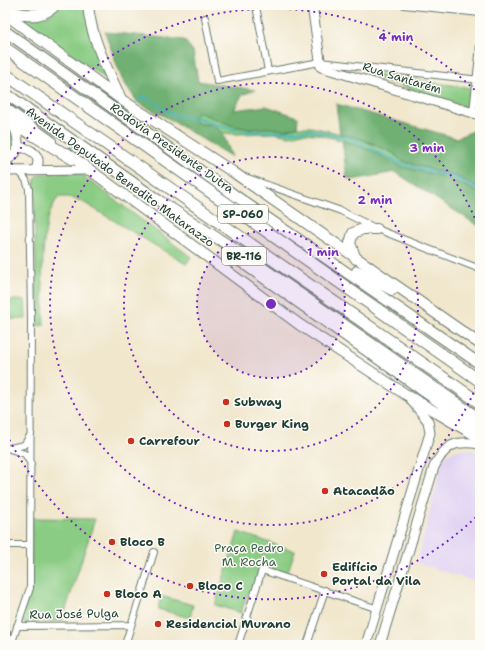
<svg xmlns="http://www.w3.org/2000/svg" width="485" height="650" viewBox="0 0 485 650" font-family="'Shantell Sans',sans-serif">
<rect width="100%" height="100%" fill="#fdfcf7"/>
<filter id="ink" filterUnits="userSpaceOnUse"><feTurbulence type="fractalNoise" baseFrequency=".025" numOctaves="2"/><feDisplacementMap in="SourceGraphic" scale="8" xChannelSelector="R" yChannelSelector="G"/><feConvolveMatrix kernelMatrix="1 2 1 2 8 2 1 2 1" color-interpolation-filters="sRGB"/></filter>
<filter id="wash" filterUnits="userSpaceOnUse"><feTurbulence type="fractalNoise" baseFrequency=".012" numOctaves="4" result="noise"/><feDisplacementMap in="SourceGraphic" scale="16" xChannelSelector="R" yChannelSelector="G"/><feGaussianBlur stdDeviation="0.9" result="paint"/><feColorMatrix in="noise" values="0 0 0 0 0 0 0 0 0 0 0 0 0 0 0 0 0 1.4 0 .05"/><feComposite in="paint" operator="in"/></filter>
<g filter="url(#wash)">
<rect width="100%" height="100%" fill="#f1e7cd"/>
<path fill="#e1d4f3" d="M463,449L480,451V583L417,563L443,458L448,453Z"/>
<path fill="#8bcc84" stroke="#55845c" d="M62,5H86L111,82L18,17L49,15Z
M378,74L471,88L470,108L377,78Z
M198,111L233,126L249,129L269,128L284,130L297,127H311L355,137L393,153L402,161L458,177L480,188V194L468,187L441,176L402,167L353,143L316,134L303,133L289,136L275,133L235,134L222,133L216,127L209,124H199L194,118Z
M78,172L191,257L186,264L83,202L69,197H59C37,220 43,294 44,325L37,326L34,189L35,179L41,174Z
M5,300H25L26,319H5Z
M32,518L95,519L62,621L20,623L31,588Z
M238,532L295,551L287,574L262,566L252,597L247,595L241,613L215,605Z
M161,596L193,605L190,618L158,609Z"/>
<path fill="#70b072" stroke="#487653" d="M105,32L184,40L193,51L198,81L255,90L242,95L234,110L266,106L298,117L297,127L284,130L269,128L249,129L233,126L198,112L194,118L199,124C223,124 224,137 232,157L164,116L138,103L122,79Z
M336,104L456,138L478,129L480,121V155L478,162L480,163V188L458,177L402,161L393,153L374,144L355,137L340,134Z
M5,125C15,131 14,137 13,148L5,154Z
M342,140L372,151L402,167L441,176L468,187L480,194V225H477L395,172L352,180L347,178Z"/>
<g fill="none" stroke-linecap="round" stroke-linejoin="round">
<path stroke="#46b5c1" stroke-width="2" d="M139,102L143,96L146,97L172,114L188,118H198L223,127L242,131L283,132L309,130L353,139L402,164L456,178L480,191"/>
</g>
</g>
<g filter="url(#ink)">
<g fill="none" stroke-linecap="round" stroke-linejoin="round">
<g stroke="#68786a" stroke-width="8">
<path id="street" d="M404,5L480,13
M256,6L268,71
M205,18L217,81L320,62L480,80
M473,112L480,45
M245,177L341,211L377,229L480,269
M5,449L24,445L31,434
M10,449L25,454L31,464
M5,545H30
M17,626L131,625
M5,632L7,633
M11,645L30,588V568L31,318L29,189L26,180L20,172
M125,645L154,552
M238,645L262,570L378,609
M307,645L325,590"/>
</g>
<g stroke="#68786a" stroke-width="11">
<path id="secondary" d="M312,5L321,67L480,115
M18,147C31,148 44,156 35,171
M5,160C23,155 19,135 12,123
M5,171L89,170
M366,645L430,433L428,421L411,400
M380,645L434,467C445,445 454,440 480,444"/>
</g>
<g stroke="#68786a" stroke-width="12">
<path id="primary" d="M88,5C91,39 107,68 121,99
M5,14L122,100L233,172L480,344
M5,31L247,204L480,364
M5,93L158,200L253,261L480,419
M5,108L51,141
M67,153L300,325L405,394L480,438
M230,254L480,431
M356,259L350,243L353,233L363,229H377
M357,271L392,290"/>
</g>
<g stroke="#68786a" stroke-width="13">
<path id="highway" d="M5,9C22,16 41,19 55,5
M5,48L480,381
M5,74L480,403
M5,118L73,159"/>
</g>
<use href="#street" stroke="#fff" stroke-width="6"/>
<use href="#secondary" stroke="#fff" stroke-width="9"/>
<use href="#primary" stroke="#fff" stroke-width="10"/>
<use href="#highway" stroke="#fff" stroke-width="11"/>
</g>
</g>
<circle cx="271" cy="304" r="74" fill="#7b2cbf" fill-opacity=".12"/>
<g fill="none" stroke="#7b2cbf" stroke-width="2" stroke-dasharray="2 4">
<circle cx="271" cy="304" r="74"/>
<circle cx="271" cy="304" r="147"/>
<path d="M480 376A221 221 0 1 1 480 232"/>
<path d="M480 513A295 295 0 0 1 6 433M6 175A295 295 0 0 1 480 95"/>
</g>
<g fill="#c8321e" stroke="#fdfcf7" stroke-width="1.5">
<circle cx="226" cy="402" r="4"/>
<circle cx="227" cy="424" r="4"/>
<circle cx="131" cy="441" r="4"/>
<circle cx="325" cy="491" r="4"/>
<circle cx="112" cy="542" r="4"/>
<circle cx="324" cy="574" r="4"/>
<circle cx="190" cy="586" r="4"/>
<circle cx="107" cy="594" r="4"/>
<circle cx="158" cy="624" r="4"/>
</g>
<g text-anchor="middle" stroke-width="3" stroke-linejoin="round" paint-order="stroke">
<g fill="#fdfcf7" stroke="#62766e" stroke-width="1">
<rect x="218" y="205" width="50" height="18" rx="3"/>
<rect x="222" y="247" width="44" height="18" rx="3"/>
</g>
<g font-size="11" font-weight="bold" fill="#1f3d34">
<text x="243" y="218">SP-060</text>
<text x="244" y="260">BR-116</text>
</g>
<g font-size="12" fill="#1f3d34" stroke="#fdfcf7">
<text transform="translate(402 78) rotate(17)" y="4">Rua Santarém</text>
<text transform="translate(172 148) rotate(35)" y="4">Rodovia Presidente Dutra</text>
<text transform="translate(120 177) rotate(36)" y="4">Avenida Deputado Benedito Matarazzo</text>
<text transform="translate(74 614) rotate(-1)" y="4">Rua José Pulga</text>
</g>
<g font-size="12" font-weight="bold" fill="#1f3d34" stroke="#fdfcf7" text-anchor="start">
<text x="234" y="406">Subway</text>
<text x="235" y="428">Burger King</text>
<text x="139" y="445">Carrefour</text>
<text x="333" y="495">Atacadão</text>
<text x="120" y="546">Bloco B</text>
<text x="332" y="571">Edifício<tspan x="332" dy="14">Portal da Vila</tspan></text>
<text x="198" y="590">Bloco C</text>
<text x="115" y="598">Bloco A</text>
<text x="166" y="628">Residencial Murano</text>
</g>
<g font-size="12" fill="#3a6148" stroke="#fdfcf7">
<text x="249" y="552">Praça Pedro<tspan x="249" dy="14">M. Rocha</tspan></text>
</g>
</g>
<circle cx="271" cy="304" r="6" fill="#7b2cbf" stroke="#fdfcf7" stroke-width="2"/>
<g font-size="12" text-anchor="middle" font-weight="bold" fill="#7b2cbf" stroke="#fdfcf7" stroke-width="3" stroke-linejoin="round" paint-order="stroke">
<text x="396" y="41">4 min</text>
<text x="427" y="152">3 min</text>
<text x="375" y="204">2 min</text>
<text x="323" y="256">1 min</text>
</g>
<rect width="485" height="650" fill="none" stroke="#fdfcf7" stroke-width="20"/>
</svg>
